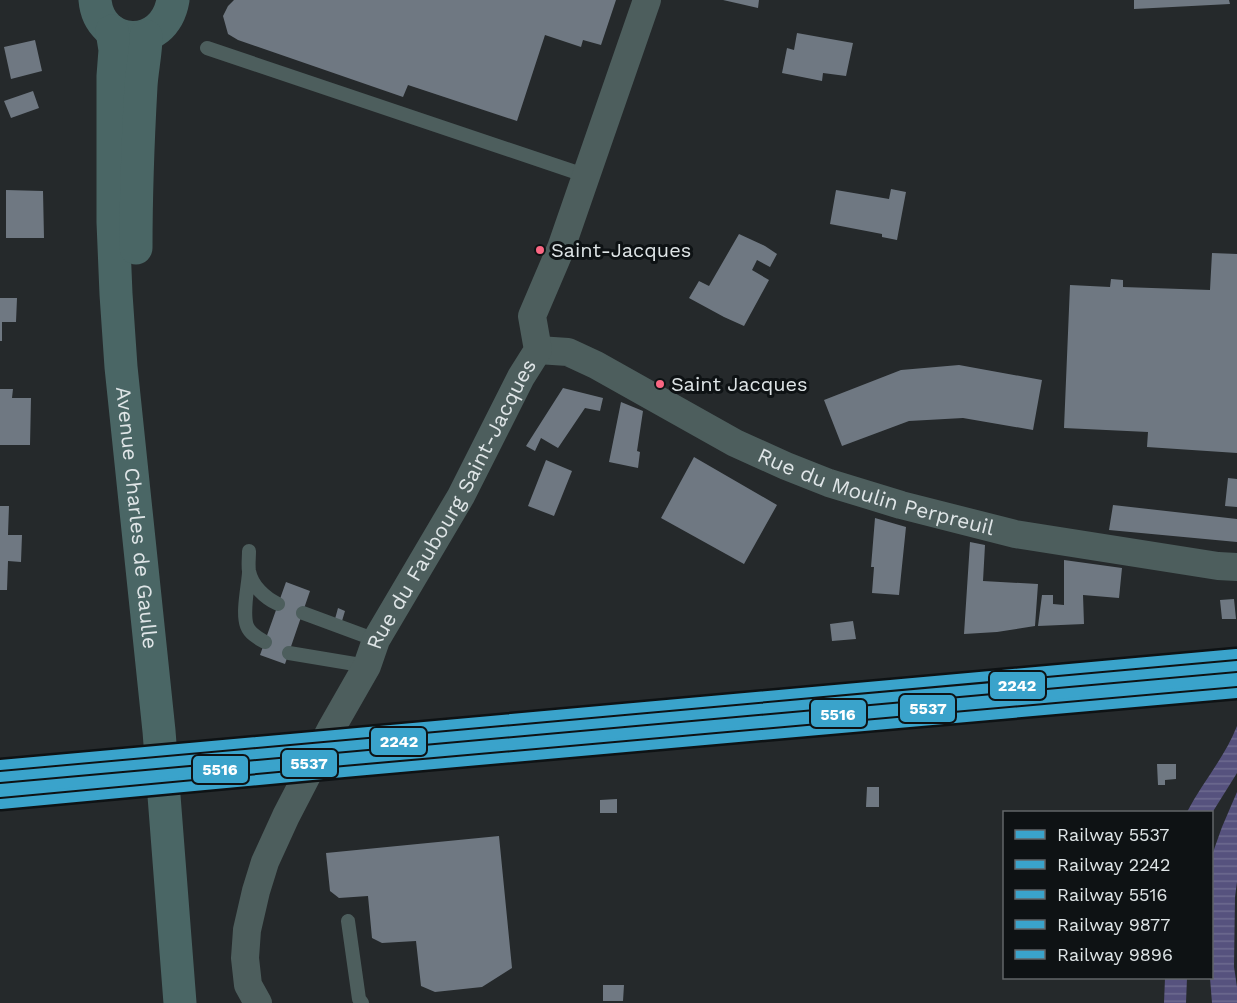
<svg xmlns="http://www.w3.org/2000/svg" width="1237" height="1003" viewBox="0 0 1237 1003" font-family="'Work Sans',sans-serif">
<defs>
<pattern id="water-rules" width="6" height="5" patternUnits="userSpaceOnUse" patternTransform="scale(1.5)"><rect width="6" height="5" fill="#56527e"/><path d="M0 2.5h6" fill="none" stroke="#6e6b90"/></pattern>
</defs>
<rect width="100%" height="100%" fill="#25292b"/>
<path fill="url(#water-rules)" d="M1237,726V773L1212,813L1187,812C1202,783 1225,757 1237,726Z
M1237,792V882L1235,897L1234,967L1237,987V1003H1212L1210,978H1212V855L1222,827Z
M1165,978H1187L1186,1003H1164Z"/>
<path fill="#6f7882" d="M234,0H616L601,45L583,40L581,47L545,35L517,121L408,85L403,97L238,40L228,34L223,16L228,6Z
M723,0H759L758,8Z
M1134,0H1229L1230,4L1134,9Z
M797,33L853,43L846,76L823,73L822,81L782,73L787,48L794,50Z
M35,40L42,71L11,79L4,47Z
M33,91L39,108L11,118L4,101Z
M891,189L906,192L897,240L882,237V234L830,224L836,190L889,199Z
M6,190L43,191L44,238H6Z
M739,234L765,246L777,254L770,267L757,260L752,270L769,280L744,326L724,317L689,298L699,281L709,286Z
M1212,253L1237,254V453L1147,447L1148,432L1064,428L1070,285L1110,287L1111,279L1123,280V287L1210,290Z
M0,298H17L16,322H2V341H0Z
M959,365L1042,380L1033,430L963,418L909,421L842,446L824,400L901,370Z
M563,388L603,398L600,411L585,408L558,448L541,438L535,451L526,446Z
M0,389H13L12,398H31L30,445H0Z
M621,402L643,411L637,451L640,452L638,468L609,462Z
M694,457L777,505L744,564L661,518Z
M546,460L572,471L554,516L528,506Z
M1228,478L1237,479V507L1225,506Z
M1113,505L1237,519V542L1109,530Z
M0,506H9L8,535H22L21,562L8,561L7,590H0Z
M875,518L906,527L899,595L872,593L874,567H871Z
M970,542L985,545L983,581L1038,584L1035,626L997,632L964,634Z
M1064,560L1122,568L1119,598L1083,595L1084,624L1038,626L1042,595H1053V604L1064,605Z
M286,582L310,591L285,664L260,655Z
M1234,599L1236,619H1222L1220,600Z
M338,608L345,611L342,621L335,619Z
M853,621L856,639L832,641L830,624Z
M1157,764H1176V779L1165,780V785H1158Z
M867,787H879V807H866Z
M617,799V813H600V800Z
M499,836L512,968L482,987L435,992L421,986L416,941L382,943L372,938L368,896L339,898L330,891L326,853Z
M603,985H624L623,1001H603Z"/>
<g fill="none" stroke-linecap="round" stroke-linejoin="round">
<path stroke="#4d5e5d" stroke-width="14" d="M207,48L587,176
M249,551C249,558 248,565 249,571C252,586 265,598 278,604
M249,573C248,587 242,613 247,626C250,634 258,638 265,642
M303,613L376,640
M289,653L367,666
M348,921L359,999L362,1003"/>
<g stroke="#4d5e5d" stroke-width="28">
<path id="s1" d="M538,350L568,352L596,365L735,443L786,466L829,483L901,505L1015,534L1218,566L1237,567"/>
<path id="s2" d="M258,1003L248,985L245,958L247,930L256,891L265,862L286,816L331,729L367,666L376,640L461,496L521,377L538,350L532,316L561,248L647,0"/>
</g>
<g stroke="#4a6665" stroke-width="33">
<path d="M95,0C99,48 164,52 173,0"/>
<path id="s3" d="M112,31L115,50L113,76V222L116,294L121,367L159,731L180,1003"/>
<path d="M136,248C136,194 138,140 141,86C142,69 146,53 146,36"/>
</g>
<g stroke="#0e1214" stroke-width="15">
<path id="rail-1" d="M0,792L343,760L1237,681"/>
</g>
<g stroke="#0e1214" stroke-width="15">
<path id="rail-2" d="M0,777L1237,666"/>
</g>
<g stroke="#0e1214" stroke-width="15">
<path id="rail-3" d="M1,789L1237,678"/>
</g>
<g stroke="#0e1214" stroke-width="15">
<path id="rail-4" d="M1,804L344,772L1237,693"/>
</g>
<g stroke="#0e1214" stroke-width="15">
<path id="rail-5" d="M0,765L1236,654"/>
</g>
<use href="#rail-1" stroke="#3aa3cb" stroke-width="10"/>
<use href="#rail-2" stroke="#3aa3cb" stroke-width="10"/>
<use href="#rail-3" stroke="#3aa3cb" stroke-width="10"/>
<use href="#rail-4" stroke="#3aa3cb" stroke-width="10"/>
<use href="#rail-5" stroke="#3aa3cb" stroke-width="10"/>
</g>
<g fill="#fa6682" stroke="#0e1214" stroke-width="2">
<circle cx="540" cy="250" r="5"/>
<circle cx="660" cy="384" r="5"/>
</g>
<g text-anchor="middle" stroke-width="6" stroke-linejoin="round" paint-order="stroke">
<g font-size="20" fill="#dfe5e7" stroke="#0e1214" text-anchor="start">
<text x="551" y="257">Saint-Jacques</text>
<text x="671" y="391">Saint Jacques</text>
</g>
<g font-size="21" fill="#dfe5e7" stroke="#0e1214">
<text dy="7" stroke="none"><textPath href="#s1" startOffset="370">Rue du Moulin Perpreuil</textPath></text>
<text dy="7" stroke="none"><textPath href="#s2" startOffset="550">Rue du Faubourg Saint-Jacques</textPath></text>
<text dy="7" stroke="none"><textPath href="#s3" startOffset="488">Avenue Charles de Gaulle</textPath></text>
</g>
</g>
<g stroke="#0e1214" stroke-width="2">
<rect x="989" y="671" width="57" height="29" rx="6" fill="#3aa3cb"/>
<rect x="899" y="694" width="57" height="29" rx="6" fill="#3aa3cb"/>
<rect x="810" y="699" width="57" height="29" rx="6" fill="#3aa3cb"/>
<rect x="370" y="727" width="57" height="29" rx="6" fill="#3aa3cb"/>
<rect x="281" y="749" width="57" height="29" rx="6" fill="#3aa3cb"/>
<rect x="192" y="755" width="57" height="29" rx="6" fill="#3aa3cb"/>
</g>
<g font-size="16" text-anchor="middle" font-weight="bold" fill="#fff">
<text x="1017" y="691">2242</text>
<text x="928" y="714">5537</text>
<text x="838" y="720">5516</text>
<text x="399" y="747">2242</text>
<text x="309" y="769">5537</text>
<text x="220" y="775">5516</text>
</g>
<rect x="1003" y="811" width="210" height="168" fill="#0e1214" stroke="#626668" stroke-width="1.5"/>
<rect x="1015" y="830" width="30" height="9" fill="#3aa3cb" stroke="#626668" stroke-width="1.5"/>
<text x="1057" y="841" font-size="18" fill="#dfe5e7">Railway 5537</text>
<rect x="1015" y="860" width="30" height="9" fill="#3aa3cb" stroke="#626668" stroke-width="1.5"/>
<text x="1057" y="871" font-size="18" fill="#dfe5e7">Railway 2242</text>
<rect x="1015" y="890" width="30" height="9" fill="#3aa3cb" stroke="#626668" stroke-width="1.5"/>
<text x="1057" y="901" font-size="18" fill="#dfe5e7">Railway 5516</text>
<rect x="1015" y="920" width="30" height="9" fill="#3aa3cb" stroke="#626668" stroke-width="1.5"/>
<text x="1057" y="931" font-size="18" fill="#dfe5e7">Railway 9877</text>
<rect x="1015" y="950" width="30" height="9" fill="#3aa3cb" stroke="#626668" stroke-width="1.5"/>
<text x="1057" y="961" font-size="18" fill="#dfe5e7">Railway 9896</text>
</svg>
